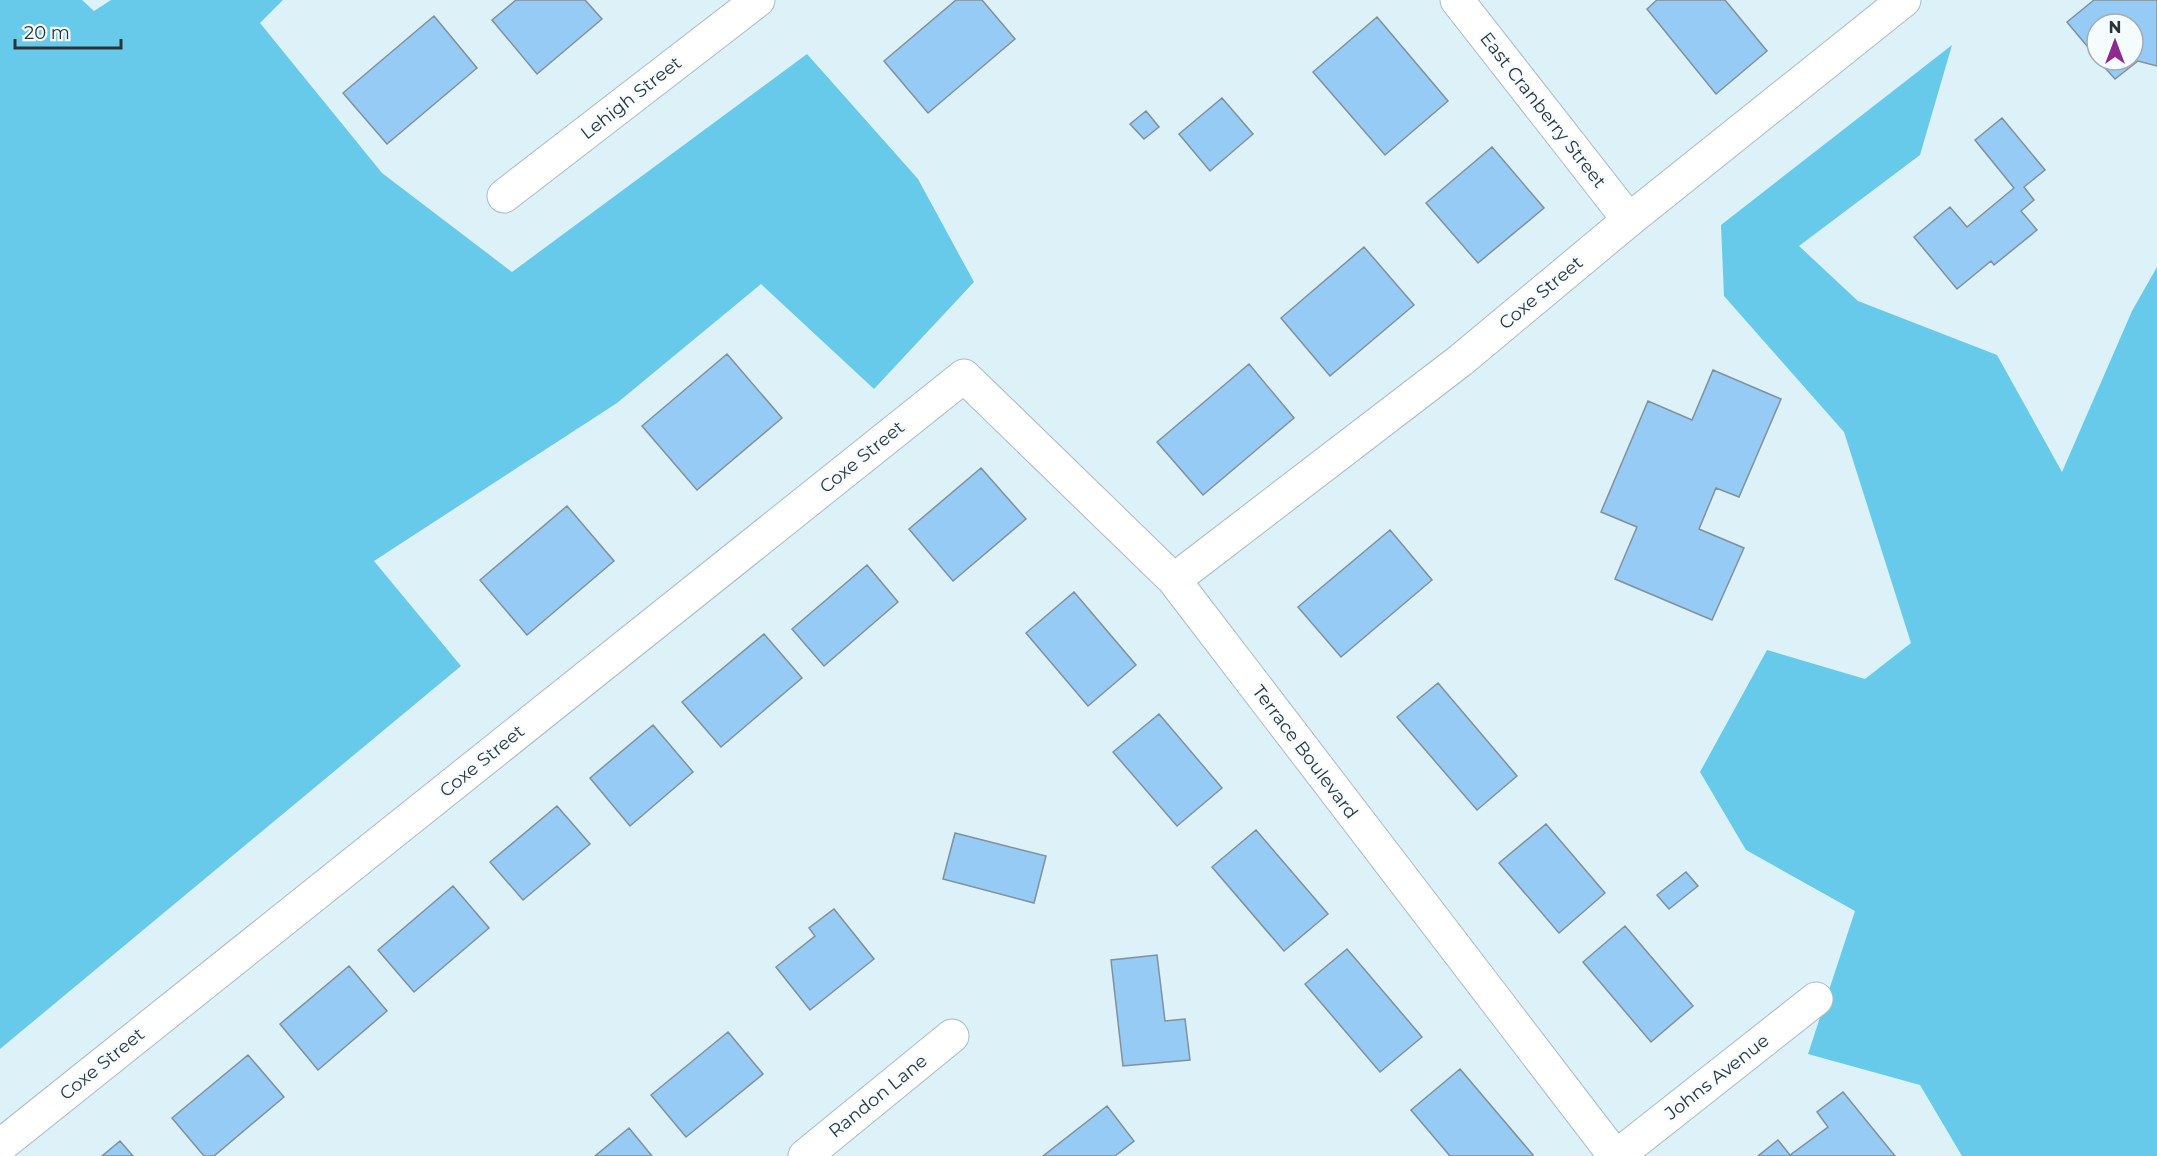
<svg xmlns="http://www.w3.org/2000/svg" width="2157" height="1156" viewBox="0 0 2157 1156" font-family="Montserrat,sans-serif">
<rect width="100%" height="100%" fill="#ddf1f8"/>
<path fill="#68caeb" d="M0,0H82L94,11L111,0H283L260,23L382,173L512,272L807,54L918,179L974,282L874,389L761,284L617,403L374,561L461,666L0,1049Z
M1952,45L1920,155L1799,246L1858,301L1997,355L2062,472L2132,311L2157,267V1156H1962L1920,1085L1808,1054L1855,911L1746,850L1700,772L1767,650L1865,679L1911,643L1844,432L1724,296L1721,225Z"/>
<path fill="#96cbf6" stroke="#82909b" stroke-width="1.5" d="M516,0H585L602,19L537,74L492,20Z
M956,0H982L1015,39L928,113L884,61Z
M1657,0H1725L1767,51L1716,94L1647,9Z
M2094,0H2157V66L2138,61L2115,79L2098,60H2133V24H2097V58L2067,22Z
M434,16L477,68L387,144L343,93Z
M1377,17L1448,101L1385,155L1313,72Z
M1222,98L1253,134L1210,171L1179,134Z
M1146,111L1159,127L1144,139L1130,124Z
M2002,118L2045,170L2024,187L2034,200L2021,211L2037,230L1994,265L1991,261L1957,289L1914,237L1950,207L1967,227L2014,188L1975,140Z
M1492,147L1544,208L1478,263L1426,203Z
M1364,247L1414,305L1330,376L1281,318Z
M727,354L782,418L697,490L642,426Z
M1249,364L1294,418L1203,495L1157,442Z
M1713,370L1781,399L1739,497L1716,488L1699,529L1744,548L1712,620L1615,579L1637,527L1601,512L1648,401L1692,420Z
M981,468L1026,519L953,581L909,529Z
M567,506L614,561L527,635L480,580Z
M1390,530L1432,580L1341,657L1298,607Z
M867,565L898,602L824,666L792,629Z
M1074,592L1136,665L1088,706L1026,633Z
M764,634L802,678L721,747L682,702Z
M1438,683L1517,776L1477,810L1397,717Z
M1159,714L1222,788L1177,826L1113,752Z
M653,725L693,772L630,826L590,778Z
M557,806L590,844L523,900L490,862Z
M1546,824L1605,893L1559,933L1499,863Z
M1256,830L1328,914L1284,951L1212,867Z
M955,833L1046,856L1034,903L943,879Z
M1686,872L1698,886L1669,909L1657,895Z
M453,886L489,928L414,992L378,950Z
M834,909L874,959L810,1010L776,967L815,936L809,928Z
M1625,926L1693,1006L1651,1042L1583,962Z
M1347,949L1422,1037L1380,1072L1305,984Z
M1157,955L1165,1021L1185,1019L1190,1060L1123,1066L1111,960Z
M349,966L387,1011L318,1070L280,1024Z
M728,1032L763,1074L686,1137L651,1095Z
M248,1055L284,1097L214,1156H204L172,1118Z
M1460,1069L1533,1155L1532,1156H1450L1411,1110Z
M1843,1092L1895,1156H1758L1778,1140L1790,1155L1828,1127L1817,1112Z
M1107,1106L1134,1141L1115,1156H1043Z
M629,1128L652,1156H595Z
M120,1141L133,1156H102Z"/>
<g fill="none" stroke-linecap="round" stroke-linejoin="round">
<g stroke="#a9bcc3" stroke-width="35">
<path id="minor" d="M1457,0L1629,220
M504,196L758,0
M1174,580L1461,360L1629,220L1904,0
M0,1146L964,376L1174,580L1615,1156
M805,1156L952,1036
M1617,1156L1816,999"/>
</g>
<use href="#minor" stroke="#fff" stroke-width="33"/>
</g>
<g text-anchor="middle" stroke-width="4.5" stroke-linejoin="round" paint-order="stroke">
<g font-size="18" fill="#2d3437" stroke="#f4fcff">
<text transform="translate(631 98) rotate(-38)" y="6">Lehigh Street</text>
<text transform="translate(1543 110) rotate(52)" y="6">East Cranberry Street</text>
<text transform="translate(1541 293) rotate(-40)" y="6">Coxe Street</text>
<text transform="translate(862 457) rotate(-39)" y="6">Coxe Street</text>
<text transform="translate(1305 752) rotate(53)" y="6">Terrace Boulevard</text>
<text transform="translate(482 761) rotate(-39)" y="6">Coxe Street</text>
<text transform="translate(102 1064) rotate(-39)" y="6">Coxe Street</text>
<text transform="translate(1717 1077) rotate(-38)" y="6">Johns Avenue</text>
<text transform="translate(878 1096) rotate(-39)" y="6">Randon Lane</text>
</g>
</g>
<g transform="translate(2115 42)"><circle r="28" fill="#f4fcff" stroke="#a4acaf" stroke-width="1.5"/>
<path d="M0-4.5L10 22L0 15L-10 22Z" fill="#8e2990"/>
<text y="-9" font-size="16" font-weight="bold" text-anchor="middle" fill="#2d3437">N</text>
</g>
<path d="M15 39v9h106v-9" fill="none" stroke="#2d3437" stroke-width="3"/>
<text x="24" y="39" font-size="18" fill="#2d3437" stroke="#f4fcff" stroke-width="4.5" paint-order="stroke">20 m</text>
</svg>
